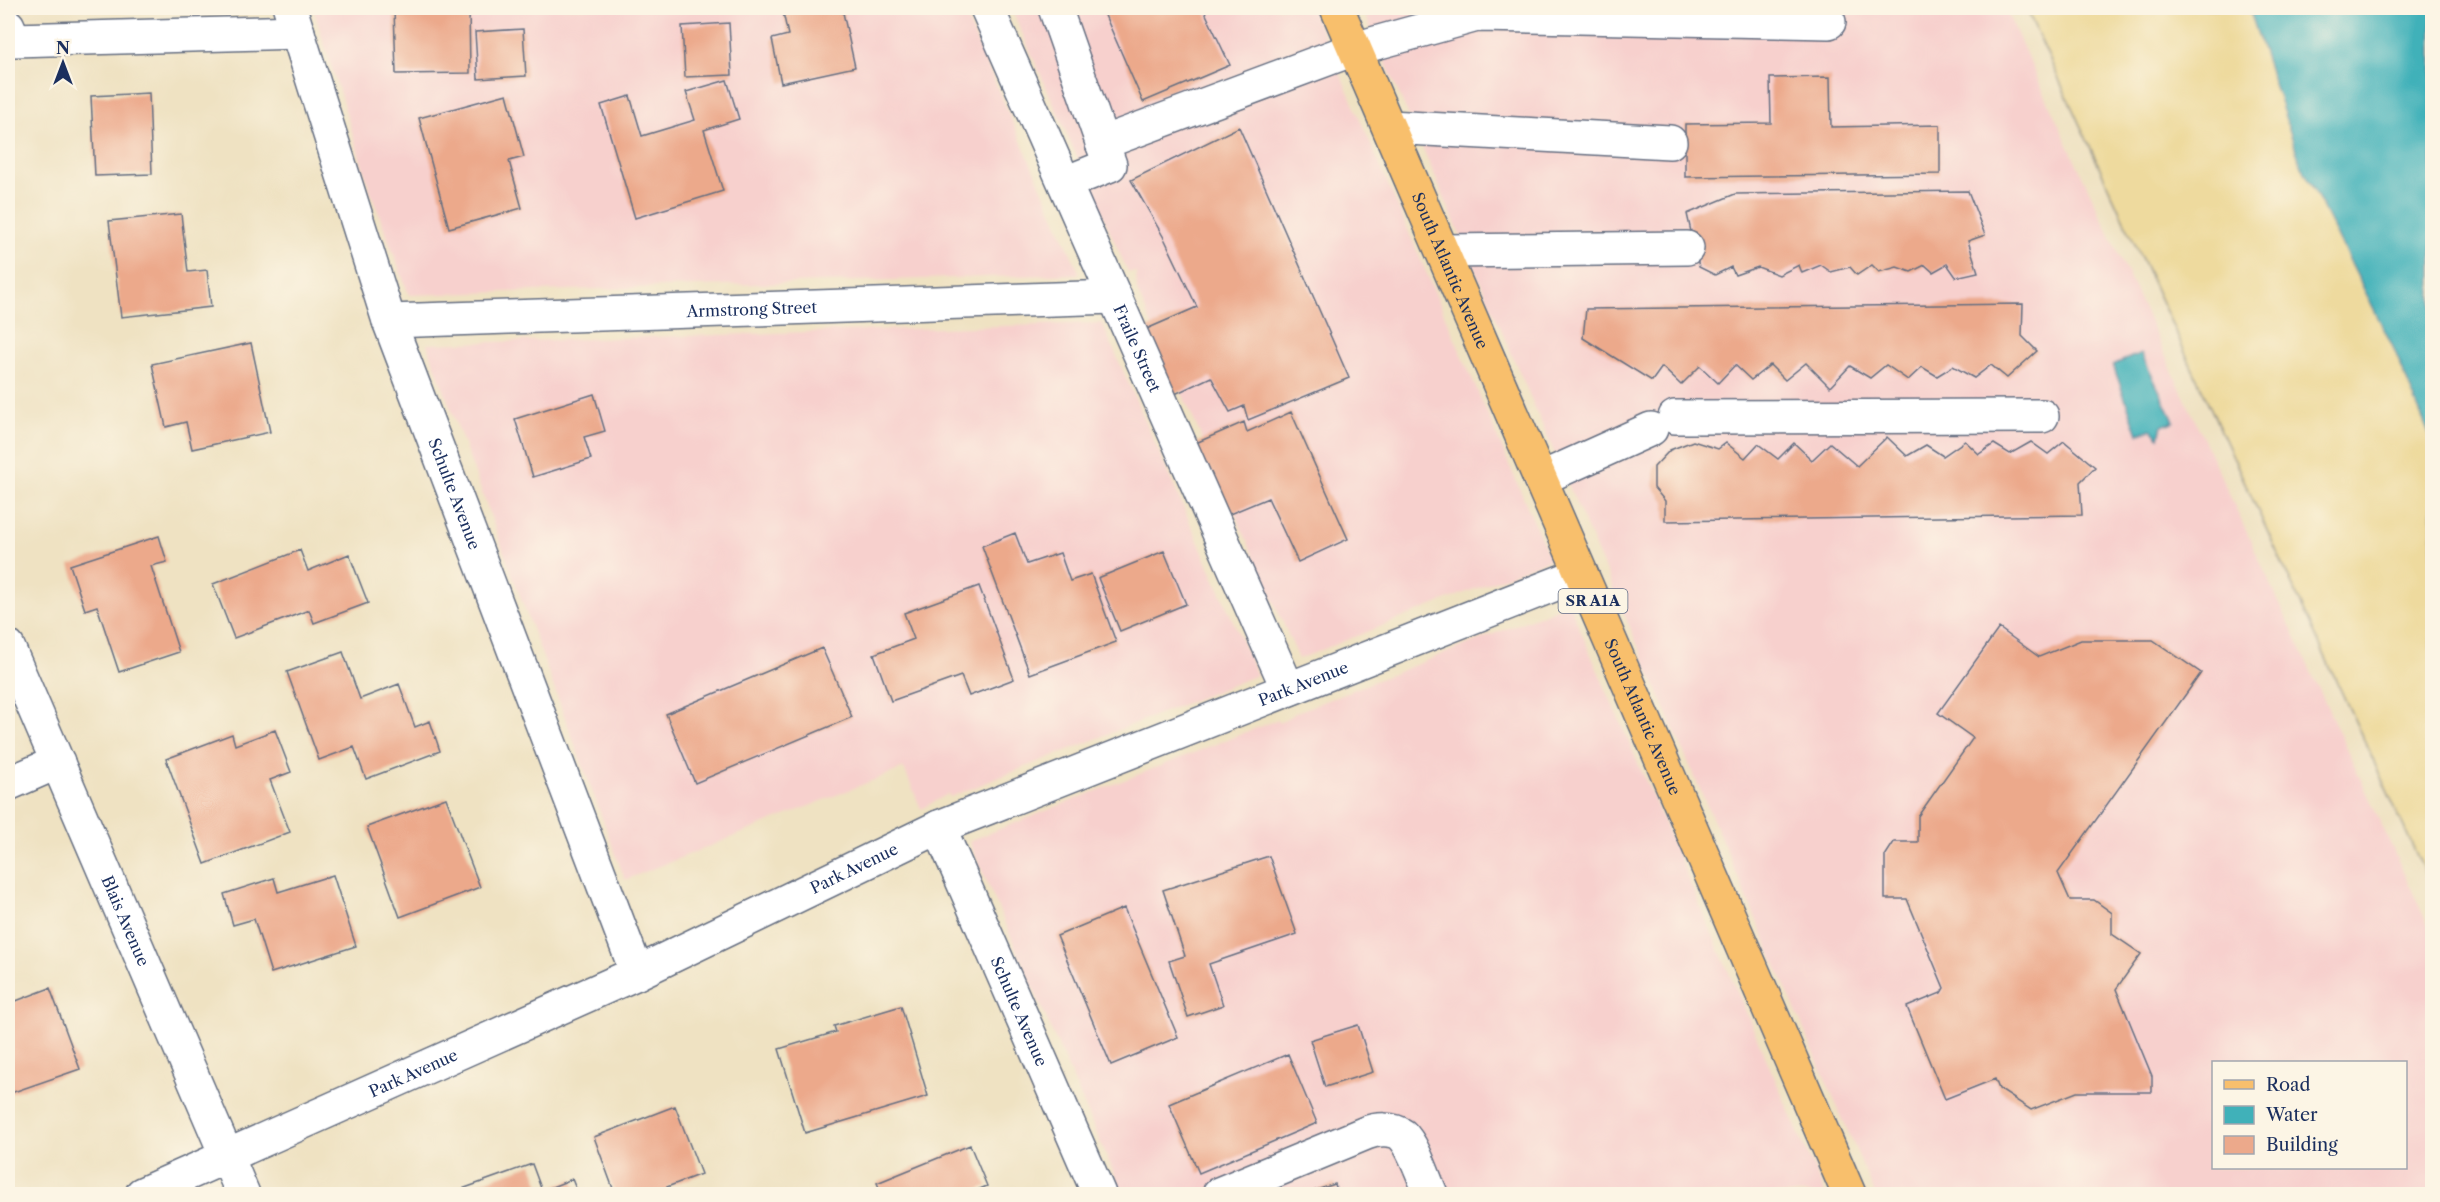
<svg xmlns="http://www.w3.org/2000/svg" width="2440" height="1202" viewBox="0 0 2440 1202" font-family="'Libre Caslon Text',serif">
<rect width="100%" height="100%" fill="#fcf5e5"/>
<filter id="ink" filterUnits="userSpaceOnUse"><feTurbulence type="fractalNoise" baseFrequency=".0167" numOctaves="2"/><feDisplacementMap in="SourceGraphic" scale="12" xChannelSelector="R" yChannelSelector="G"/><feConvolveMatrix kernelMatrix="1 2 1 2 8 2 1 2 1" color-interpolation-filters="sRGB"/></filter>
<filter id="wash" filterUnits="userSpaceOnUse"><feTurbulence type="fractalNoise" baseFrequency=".008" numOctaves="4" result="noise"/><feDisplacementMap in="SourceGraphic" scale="24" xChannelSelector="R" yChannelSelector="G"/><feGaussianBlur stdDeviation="1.35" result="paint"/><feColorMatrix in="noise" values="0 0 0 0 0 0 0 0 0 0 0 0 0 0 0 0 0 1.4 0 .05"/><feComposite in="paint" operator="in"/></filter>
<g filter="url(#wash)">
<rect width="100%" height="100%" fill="#efe2c2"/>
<path fill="#f7d0cd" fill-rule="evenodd" d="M313,8H962L1080,274L409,295L371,193Z
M1011,8H1312L1550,559L1299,659L1137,291L1136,272H1128Z
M1362,8H2005L2432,934V1194H1875ZM2214,1062H2406V1168H2214Z
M1102,323L1257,675L950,797L948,794L921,809L904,768L625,880L427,344Z
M1569,604L1825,1194H1123L969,841L1277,720L1279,723L1297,712Z"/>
<path fill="#eeda9e" stroke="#84847e" stroke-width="1.5" d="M2026,8H2384L2432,121V888Z"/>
<path fill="#40b1b9" stroke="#2e708c" stroke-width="1.5" d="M2249,8H2432V441L2394,349L2300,162Z
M2141,353L2174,421L2162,426L2159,437L2151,429L2138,434L2113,365Z"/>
<g id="blocks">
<path fill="#eca98b" d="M394,8H469L470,73L396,74Z
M782,8H842L855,67L781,83L772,39L788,35Z
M1119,8H1203L1230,65L1143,102L1104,13Z
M729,23L732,75L685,77L682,26Z
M523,29L526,76L478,79L475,32Z
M1830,77L1831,127L1940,125V174L1685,177V124L1771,123L1770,78Z
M727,80L739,119L704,130L723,191L635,218L601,105L630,96L642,136L695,120L686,92Z
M149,93L152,174L95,176L91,96Z
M507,94L524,157L509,161L522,208L449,228L419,118Z
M1239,127L1349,378L1248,420L1244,406L1230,412L1211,377L1173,395L1142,331L1197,307L1164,238L1131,180Z
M1968,191L1985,235L1968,241L1978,272L1956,277L1947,264L1933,272L1925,265L1911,272L1897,267L1879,272L1872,265L1857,275L1850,267L1831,272L1821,265L1802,273L1799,265L1779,275L1758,267L1735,275L1731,267L1715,275L1699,267L1687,214L1735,194Z
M181,214L188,272L207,270L211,307L121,317L109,221Z
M2023,304L2022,336L2037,351L2007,378L1991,365L1974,378L1953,366L1937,376L1922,367L1908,380L1886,365L1870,378L1850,366L1830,387L1806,363L1785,380L1770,365L1751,380L1735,365L1718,383L1700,366L1681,385L1662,367L1652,381L1583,338L1586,309Z
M251,343L270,432L192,449L186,422L166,427L152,364Z
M594,394L605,431L584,437L591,459L533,477L515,419Z
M1291,412L1348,539L1298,562L1268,498L1220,518L1189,446L1244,422L1247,432Z
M1887,437L1907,456L1926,445L1943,456L1965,441L1979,454L1994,444L2010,454L2031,442L2048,454L2064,441L2095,467L2080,482L2082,515L1665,521V501L1654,488V467L1670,450L1693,441L1718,449L1726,443L1745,458L1758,444L1778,459L1794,443L1812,460L1830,443L1857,466Z
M1015,533L1027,564L1060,553L1070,581L1091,574L1116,642L1030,674L982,546Z
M159,536L167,562L151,566L179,652L119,672L97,606L85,610L70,565Z
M300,550L308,571L349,554L368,603L314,623L309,610L234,638L213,584Z
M1164,551L1186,604L1120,631L1098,578Z
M979,586L1014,679L969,696L961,676L891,701L874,654L914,639L904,613Z
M1999,628L2039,657L2081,640H2153L2201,673L2058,873L2070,900H2094L2112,913V934L2141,954L2116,989L2152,1076V1092H2077L2031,1110L1999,1089L1995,1079L1945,1099L1907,1007L1941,993L1944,988L1907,899H1885V856L1894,842H1918V816L1973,738L1938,713Z
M822,648L852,717L695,783L666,714Z
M343,652L360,699L399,684L415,727L430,721L440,751L366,779L354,747L319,760L287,672Z
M275,730L291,772L270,780L290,832L205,864L166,759L232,734L235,745Z
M446,798L480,887L400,917L367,827Z
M1269,856L1297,934L1209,964L1223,1005L1188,1017L1169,961L1185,956L1163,890Z
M333,875L356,946L271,973L254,919L233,925L224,894L274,878L278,892Z
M1124,908L1178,1037L1111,1065L1057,936Z
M50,988L80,1069L8,1094V1004Z
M901,1006L928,1096L805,1133L779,1049L836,1032L834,1026Z
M1358,1025L1373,1072L1325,1087L1310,1040Z
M1288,1054L1317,1123L1199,1173L1169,1104Z
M675,1106L701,1174L667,1187L670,1194H615L594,1137Z
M970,1145L987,1186L968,1194H882L877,1183Z
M532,1164L542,1191L572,1179L578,1194H464L462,1189Z
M1335,1184L1338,1194H1304Z"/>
</g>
</g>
<g filter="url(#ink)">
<use href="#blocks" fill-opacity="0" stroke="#656e81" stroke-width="1.5"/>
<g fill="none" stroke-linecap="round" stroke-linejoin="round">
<g stroke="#656e81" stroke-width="36">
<g id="minor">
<path id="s1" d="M290,8L389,321L637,973"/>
<path id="s2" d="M987,8L1288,689"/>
<path d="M1055,8L1110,165L1065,183"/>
<path d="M8,26L14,40L298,32"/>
<path d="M1389,127L1670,142"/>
<path d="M1102,143L1354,49L1477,15L1829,22"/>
<path d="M1444,251L1687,248"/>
<path id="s3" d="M389,321L1115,297"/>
<path d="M1675,417L2042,416"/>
<path d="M1540,479L1651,429"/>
<path id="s4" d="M8,647L243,1194"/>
<path d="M8,784L58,762"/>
<path id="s5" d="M939,827L1099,1194"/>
<path id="s6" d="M142,1194L637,973L939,827L1581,574"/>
<path d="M1219,1194L1366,1133C1376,1129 1393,1128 1402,1135C1414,1146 1424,1179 1431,1194"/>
</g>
</g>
<g stroke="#656e81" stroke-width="36">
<g id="major">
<path id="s7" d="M1337,8L1849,1194"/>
</g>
</g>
<use href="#minor" stroke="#fff" stroke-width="33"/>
<use href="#major" stroke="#f8bf6c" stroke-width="33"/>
</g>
</g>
<g text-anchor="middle" stroke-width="4.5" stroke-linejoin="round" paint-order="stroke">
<rect fill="#fcf5e5" stroke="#5e6a86" stroke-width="1.5" x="1558.5" y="589" width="69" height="24" rx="4.5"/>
<g font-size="15" font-weight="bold" fill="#1b2f5e">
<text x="1593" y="606">SR A1A</text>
</g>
<g font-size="16" fill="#1b2f5e" stroke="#fcf5e5">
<text dy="6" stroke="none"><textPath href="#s7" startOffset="286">South Atlantic Avenue</textPath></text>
<text dy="6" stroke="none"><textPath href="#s3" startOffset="363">Armstrong Street</textPath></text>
<text dy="6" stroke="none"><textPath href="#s2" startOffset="372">Fraile Street</textPath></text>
<text dy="6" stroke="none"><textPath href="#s1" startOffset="513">Schulte Avenue</textPath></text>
<text dy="6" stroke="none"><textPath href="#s6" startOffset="1269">Park Avenue</textPath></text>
<text dy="6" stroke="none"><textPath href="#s7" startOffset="772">South Atlantic Avenue</textPath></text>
<text dy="6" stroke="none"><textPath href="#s6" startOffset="783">Park Avenue</textPath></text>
<text dy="6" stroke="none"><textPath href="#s4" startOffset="298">Blais Avenue</textPath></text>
<text dy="6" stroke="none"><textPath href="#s5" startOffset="201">Schulte Avenue</textPath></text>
<text dy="6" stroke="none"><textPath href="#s6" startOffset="297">Park Avenue</textPath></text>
</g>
</g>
<rect width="2440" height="1202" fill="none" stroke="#fcf5e5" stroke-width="30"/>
<rect x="2212" y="1061" width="195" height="108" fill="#fcf5e5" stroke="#a2a6af" stroke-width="1.5"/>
<rect x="2224" y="1080" width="30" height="9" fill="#f8bf6c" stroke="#a2a6af" stroke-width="1.5"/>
<text x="2266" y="1091" font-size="18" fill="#1b2f5e">Road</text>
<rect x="2224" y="1106" width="30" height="18" fill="#40b1b9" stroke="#a2a6af" stroke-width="1.5"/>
<text x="2266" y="1121" font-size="18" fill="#1b2f5e">Water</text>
<rect x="2224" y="1136" width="30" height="18" fill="#eca98b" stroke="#a2a6af" stroke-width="1.5"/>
<text x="2266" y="1151" font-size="18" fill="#1b2f5e">Building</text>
<g transform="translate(63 63)" stroke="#fcf5e5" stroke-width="4.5" paint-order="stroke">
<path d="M0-4.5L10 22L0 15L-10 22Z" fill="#1b2f5e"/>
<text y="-9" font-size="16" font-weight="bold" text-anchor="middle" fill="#1b2f5e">N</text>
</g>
</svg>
